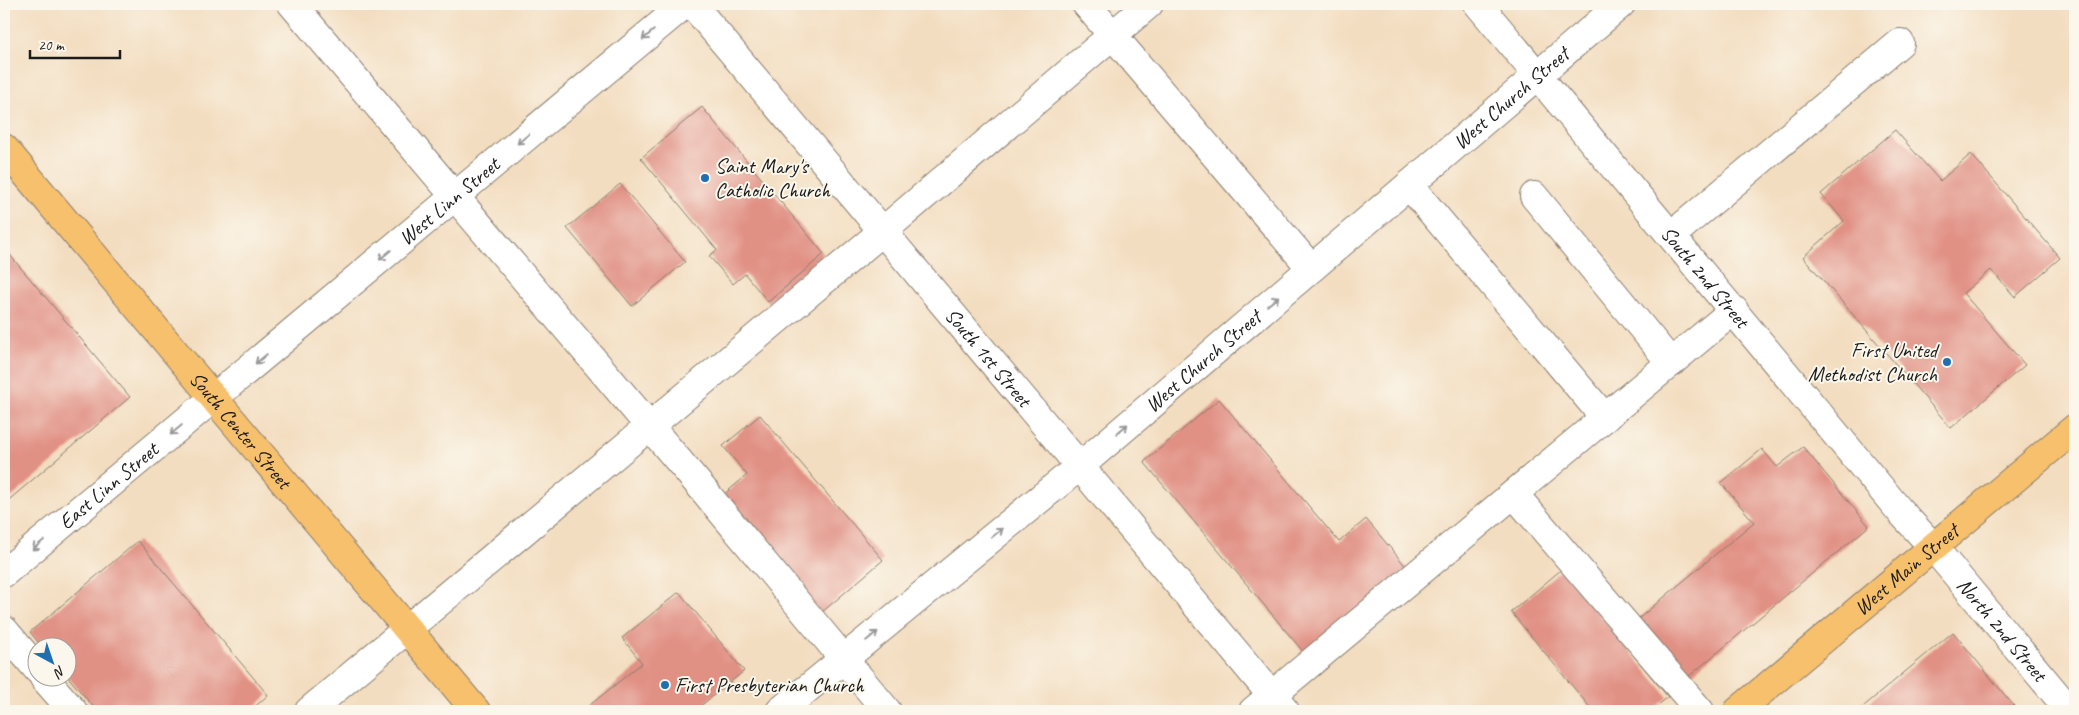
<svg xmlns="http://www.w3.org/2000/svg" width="2079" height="715" viewBox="0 0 2079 715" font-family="Caveat,sans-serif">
<rect width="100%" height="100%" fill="#fbf7ec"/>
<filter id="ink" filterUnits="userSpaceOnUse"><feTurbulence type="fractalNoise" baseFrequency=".02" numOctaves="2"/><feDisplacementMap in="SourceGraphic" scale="10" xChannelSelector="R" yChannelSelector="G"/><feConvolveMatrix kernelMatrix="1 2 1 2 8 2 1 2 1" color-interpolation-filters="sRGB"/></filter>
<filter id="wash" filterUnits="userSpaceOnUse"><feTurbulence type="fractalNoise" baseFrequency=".0096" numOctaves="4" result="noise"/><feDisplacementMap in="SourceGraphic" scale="20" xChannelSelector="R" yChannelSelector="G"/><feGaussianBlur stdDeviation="1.12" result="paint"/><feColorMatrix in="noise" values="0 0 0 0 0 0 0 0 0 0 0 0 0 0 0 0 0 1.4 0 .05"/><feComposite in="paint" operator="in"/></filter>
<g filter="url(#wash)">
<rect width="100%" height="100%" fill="#f3ddc0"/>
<g id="blocks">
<path fill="#e19084" d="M702,107L824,254L768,302L745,274L733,284L709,256L717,250L641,158Z
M1895,130L1940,181L1971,154L2060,258L2015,297L1991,270L1963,293L2025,365L1951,428L1803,257L1844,221L1821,194Z
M620,184L685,262L632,306L567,228Z
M4,248L130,397L4,504Z
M1219,399L1339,542L1366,519L1408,569L1306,655L1144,462Z
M760,415L883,560L821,613L722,496L747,475L723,446Z
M1803,447L1869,526L1687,678L1638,619L1754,522L1721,483L1762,449L1777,467Z
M138,541L268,695L250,711H97L68,677V648H43L30,632Z
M1562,569L1668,697L1651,711H1593L1511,612Z
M679,592L744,671L694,711H587L585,709L642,663L622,638Z
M1953,632L2018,711H1858Z"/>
</g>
</g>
<g filter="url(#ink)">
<use href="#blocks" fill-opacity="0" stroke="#887c6e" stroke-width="1"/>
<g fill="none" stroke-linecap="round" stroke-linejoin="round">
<g stroke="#887c6e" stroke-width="30">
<g id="minor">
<path d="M292,4L706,493L887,711"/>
<path id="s1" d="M692,4L1285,711"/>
<path d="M1086,4L1311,268"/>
<path id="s2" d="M1478,4L1899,510L1934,548L2070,711"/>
<path d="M1409,185L1605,418"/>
<path d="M1534,196L1671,363"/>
<path d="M1672,235L1900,43"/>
<path d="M1514,494L1700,711"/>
<path id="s3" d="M4,573L685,4"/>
<path d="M4,630L38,670"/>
<path d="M44,678L73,711"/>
<path d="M309,711L883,231L1149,4"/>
<path id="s4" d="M780,711L1080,466L1621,4"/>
<path d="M1253,711L1734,310"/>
</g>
</g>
<g stroke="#887c6e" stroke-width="30">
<g id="major">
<path id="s5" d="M4,148L476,711"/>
<path id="s6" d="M1738,711L2075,428"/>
</g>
</g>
<use href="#minor" stroke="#fff" stroke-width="28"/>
<use href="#major" stroke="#f7c06c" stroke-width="28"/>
</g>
<defs><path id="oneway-shaft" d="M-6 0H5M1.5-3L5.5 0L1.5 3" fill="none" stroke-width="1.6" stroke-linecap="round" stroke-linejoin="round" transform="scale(1.25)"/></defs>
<g stroke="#999">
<use href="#oneway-shaft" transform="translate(648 35) rotate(140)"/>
<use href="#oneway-shaft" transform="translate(523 139) rotate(140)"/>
<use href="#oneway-shaft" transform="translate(385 255) rotate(140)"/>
<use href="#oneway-shaft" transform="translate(1273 301) rotate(-40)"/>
<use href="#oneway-shaft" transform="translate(261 359) rotate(140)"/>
<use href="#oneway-shaft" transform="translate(1122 429) rotate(-40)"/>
<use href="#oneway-shaft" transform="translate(176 430) rotate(140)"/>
<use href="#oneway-shaft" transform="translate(997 533) rotate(-39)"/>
<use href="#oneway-shaft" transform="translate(38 545) rotate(140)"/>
<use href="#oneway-shaft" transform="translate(872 636) rotate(-39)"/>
</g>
</g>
<g fill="#1f6fb2" stroke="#fbf7ec" stroke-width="2">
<circle cx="705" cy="178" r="5"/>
<circle cx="1947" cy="362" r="5"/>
<circle cx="665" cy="685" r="5"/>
</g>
<g text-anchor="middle" stroke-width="4" stroke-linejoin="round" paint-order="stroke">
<g font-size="21" fill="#1c1c1c" stroke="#fbf7ec">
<text dy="7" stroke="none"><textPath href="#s4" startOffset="954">West Church Street</textPath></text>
<text dy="7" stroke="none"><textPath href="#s3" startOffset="580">West Linn Street</textPath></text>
<text dy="7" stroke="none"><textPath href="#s2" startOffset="355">South 2nd Street</textPath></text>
<text dy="7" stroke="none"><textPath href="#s1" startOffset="461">South 1st Street</textPath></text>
<text dy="7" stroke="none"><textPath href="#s4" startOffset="549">West Church Street</textPath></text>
<text dy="7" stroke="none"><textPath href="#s5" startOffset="368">South Center Street</textPath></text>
<text dy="7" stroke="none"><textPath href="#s3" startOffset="136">East Linn Street</textPath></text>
<text dy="7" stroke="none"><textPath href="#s6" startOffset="220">West Main Street</textPath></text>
<text dy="7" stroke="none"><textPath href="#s2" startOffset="816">North 2nd Street</textPath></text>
</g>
<g font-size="21" fill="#1c1c1c" stroke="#fbf7ec" text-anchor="start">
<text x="715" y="173">Saint Mary's<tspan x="715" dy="24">Catholic Church</tspan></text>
<text x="1937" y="357" text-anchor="end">First United<tspan x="1937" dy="24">Methodist Church</tspan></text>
<text x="675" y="692">First Presbyterian Church</text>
</g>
</g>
<rect width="2079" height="715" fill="none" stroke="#fbf7ec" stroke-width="20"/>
<g transform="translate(52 662) rotate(140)"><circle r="24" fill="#fbf7ec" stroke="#a29f99"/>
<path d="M0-4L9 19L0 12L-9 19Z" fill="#1f6fb2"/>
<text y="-8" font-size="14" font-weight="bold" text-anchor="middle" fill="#1c1c1c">N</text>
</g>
<path d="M30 50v8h90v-8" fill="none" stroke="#1c1c1c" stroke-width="2.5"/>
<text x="38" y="50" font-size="15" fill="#1c1c1c" stroke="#fbf7ec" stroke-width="4" paint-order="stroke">20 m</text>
</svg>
